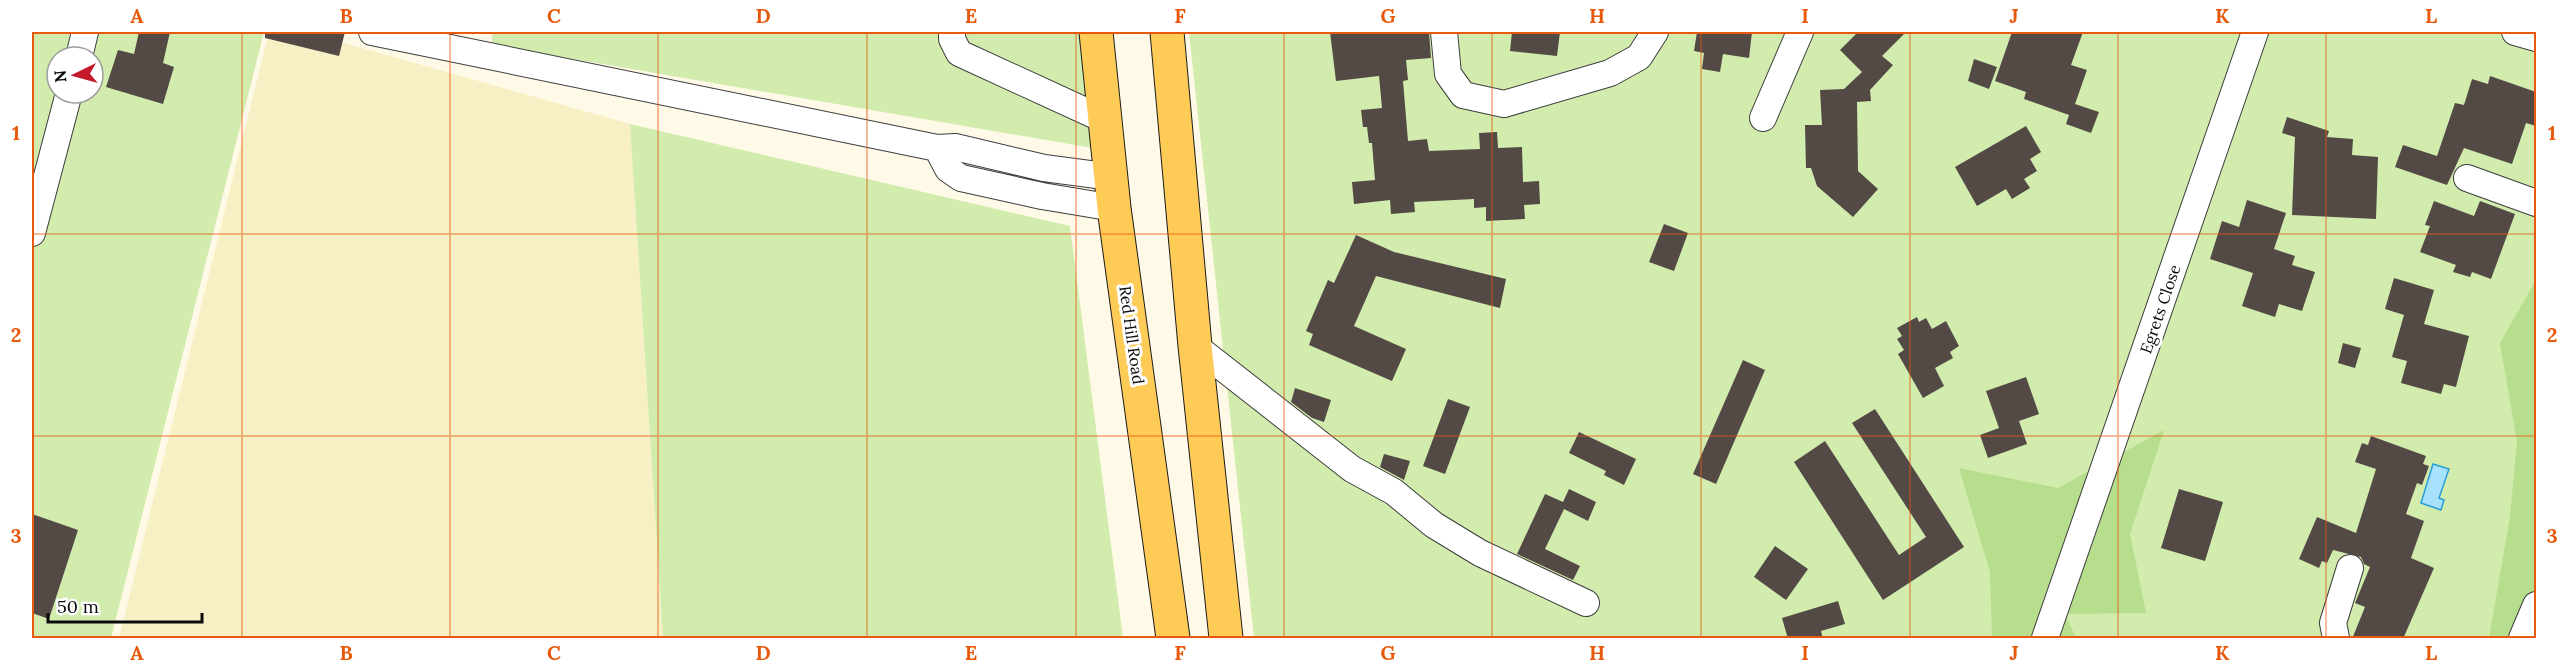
<svg xmlns="http://www.w3.org/2000/svg" width="2568" height="670" viewBox="0 0 2568 670" font-family="Lora,serif">
<rect width="100%" height="100%" fill="#fff9e7"/>
<path fill="#f7f0c5" d="M269,32H306L630,124L663,638H119Z"/>
<path fill="#d2ecae" fill-rule="evenodd" d="M32,32H264L111,638H32ZM57,57H93V93H57Z
M492,32H1105L1116,152L492,45Z
M1189,32H2536V638H1254Z
M630,124L1070,226L1123,638H663Z"/>
<path fill="#b6de8c" d="M2536,280V638H2489L2510,517L2517,442L2500,343Z
M2164,430L2130,534L2146,613L2065,614L2076,638H1992L1990,572L1959,468L2058,488Z"/>
<path fill="#a7e1fb" stroke="#289dd8" stroke-width="1.5" d="M2433,464L2449,469L2439,498L2444,500L2441,510L2421,503Z"/>
<path fill="#534a46" d="M139,32H170L163,63L174,67L163,104L106,87L118,50L134,54Z
M265,32H345L339,56L265,38Z
M1330,32H1429L1431,58L1406,60L1408,80L1403,81L1408,141L1427,139L1429,151L1480,149L1479,133L1497,132L1498,148L1522,147L1523,182L1539,181L1540,204L1524,205L1525,219L1486,221V207L1474,208V199L1414,202L1415,212L1391,214L1390,200L1354,204L1352,182L1375,180L1372,143H1369L1367,127H1363L1361,110L1382,108L1379,76L1336,81Z
M1512,32H1560L1557,56L1510,51Z
M1697,32H1752L1749,58L1723,54L1720,72L1702,69L1704,53L1694,51Z
M1858,32H1906L1882,56L1893,65L1870,90L1871,101L1857,102L1858,171L1878,189L1853,217L1817,186L1811,168H1806L1805,125H1822L1820,90L1844,89L1862,72L1840,50Z
M2012,32H2083L2071,65L2087,70L2075,104L2099,112L2091,133L2066,124L2069,115L2024,99L2026,92L1995,81Z
M1974,59L1997,67L1989,89L1968,81Z
M2490,76L2536,92V126L2526,123L2512,164L2464,148L2447,185L2395,167L2403,145L2437,156L2455,103L2464,105L2472,79L2488,84Z
M2287,117L2329,131L2327,137L2353,139L2352,155L2378,157L2376,219L2292,215L2295,137L2282,133Z
M2026,126L2041,152L2030,159L2037,171L2024,179L2030,188L2012,199L2006,189L1977,206L1955,167Z
M2247,200L2286,213L2274,249L2295,256L2292,265L2315,272L2302,311L2279,304L2275,317L2242,306L2253,273L2210,259L2222,221L2239,227Z
M2434,201L2474,216L2480,201L2515,214L2491,279L2472,272L2470,277L2453,272L2456,265L2420,252L2430,226L2425,225Z
M1664,224L1688,233L1674,271L1649,262Z
M1356,235L1394,252L1506,279L1500,308L1376,276L1354,326L1406,349L1392,381L1309,345L1313,334L1306,331L1328,280L1334,283Z
M2394,278L2434,290L2424,324L2469,336L2456,387L2444,384L2441,394L2401,383L2407,361L2392,357L2404,315L2385,309Z
M1917,317L1919,322L1926,318L1932,329L1946,321L1959,346L1950,352L1953,358L1935,368L1944,386L1923,398L1898,354L1904,350L1897,339L1902,336L1897,328Z
M2343,343L2361,348L2355,368L2338,363Z
M1743,360L1765,370L1716,484L1693,474Z
M2026,377L2039,414L2019,421L2027,444L1988,458L1980,435L1999,428L1986,391Z
M1295,388L1331,400L1324,422L1312,418L1291,402Z
M1448,399L1470,407L1445,474L1423,466Z
M1875,409L1964,547L1883,600L1794,462L1825,441L1899,555L1926,537L1852,423Z
M1579,432L1636,459L1624,485L1604,475L1606,471L1569,453Z
M2371,436L2426,456L2423,464L2429,466L2422,485L2417,483L2406,514L2424,521L2411,558L2434,568L2403,639H2352L2365,607L2355,603L2370,567L2364,564L2361,557L2333,550L2327,563L2322,561L2319,568L2299,559L2317,517L2356,533L2376,469L2355,462L2362,443L2368,445Z
M1384,454L1410,461L1404,480L1380,467Z
M1569,489L1596,502L1588,521L1564,509L1545,549L1580,566L1573,580L1517,554L1545,494L1563,502Z
M2179,489L2223,502L2205,561L2161,548Z
M32,514L78,530L49,619L32,613Z
M1775,546L1808,569L1786,600L1754,577Z
M1838,601L1845,624L1821,631L1823,639H1788L1782,618Z"/>
<g fill="none" stroke-linecap="round" stroke-linejoin="round">
<g stroke="#3d3d3d" stroke-width="28">
<path id="minor" d="M372,32L937,148L955,147L1044,168L1112,177
M952,32V39L959,53L1105,120
M1444,32L1448,74L1463,95L1504,104L1610,73L1639,57L1655,32
M2515,32L2536,38
M79,57L85,32
M1763,118L1800,32
M937,148L948,169L961,178L1042,196L1114,208
M2467,178L2536,203
M32,233L69,93
M1195,346L1352,469L1394,492L1434,525L1480,553L1586,603
M2045,638L2255,32
M2336,638L2333,623L2350,568
M2522,638L2536,605"/>
</g>
<g stroke="#1b1b1b" stroke-width="35">
<path id="major" d="M1096,32L1114,208L1173,638
M1167,32L1195,346L1226,638"/>
</g>
<use href="#minor" stroke="#fff" stroke-width="26"/>
<use href="#major" stroke="#ffcb57" stroke-width="33"/>
</g>
<path fill="none" stroke="#e8590c" stroke-width="1.5" stroke-opacity="0.55" d="M242,32V638M450,32V638M658,32V638M867,32V638M1076,32V638M1284,32V638M1492,32V638M1701,32V638M1910,32V638M2118,32V638M2326,32V638M32,234H2536M32,436H2536"/>
<g text-anchor="middle" stroke-width="6" stroke-linejoin="round" paint-order="stroke">
<g font-size="16" fill="#0a0a0a" stroke="#fff">
<text transform="translate(2160 309) rotate(-71)" y="6">Egrets Close</text>
<text transform="translate(1132 335) rotate(82)" y="6">Red Hill Road</text>
</g>
</g>
<rect width="2568" height="670" fill="none" stroke="#ffffff" stroke-width="66"/>
<g transform="translate(75 75) rotate(265)"><circle r="28" fill="#ffffff" stroke="#9d9d9d" stroke-width="1.5"/>
<path d="M0-4.5L10 22L0 15L-10 22Z" fill="#c4182b"/>
<text y="-9" font-size="16" font-weight="bold" text-anchor="middle" fill="#0a0a0a">N</text>
</g>
<path d="M48 613v9h154v-9" fill="none" stroke="#0a0a0a" stroke-width="3"/>
<text x="57" y="613" font-size="18" fill="#0a0a0a" stroke="#ffffff" stroke-width="4.5" paint-order="stroke">50 m</text>
<rect x="33" y="33" width="2502" height="604" fill="none" stroke="#e8590c" stroke-width="2"/>
<g font-size="20" text-anchor="middle" font-weight="bold" fill="#e8590c">
<text x="137" y="23">A</text>
<text x="346" y="23">B</text>
<text x="554" y="23">C</text>
<text x="763" y="23">D</text>
<text x="971" y="23">E</text>
<text x="1180" y="23">F</text>
<text x="1388" y="23">G</text>
<text x="1597" y="23">H</text>
<text x="1805" y="23">I</text>
<text x="2014" y="23">J</text>
<text x="2222" y="23">K</text>
<text x="2431" y="23">L</text>
<text x="16" y="140">1</text>
<text x="2552" y="140">1</text>
<text x="16" y="342">2</text>
<text x="2552" y="342">2</text>
<text x="16" y="543">3</text>
<text x="2552" y="543">3</text>
<text x="137" y="660">A</text>
<text x="346" y="660">B</text>
<text x="554" y="660">C</text>
<text x="763" y="660">D</text>
<text x="971" y="660">E</text>
<text x="1180" y="660">F</text>
<text x="1388" y="660">G</text>
<text x="1597" y="660">H</text>
<text x="1805" y="660">I</text>
<text x="2014" y="660">J</text>
<text x="2222" y="660">K</text>
<text x="2431" y="660">L</text>
</g>
</svg>
